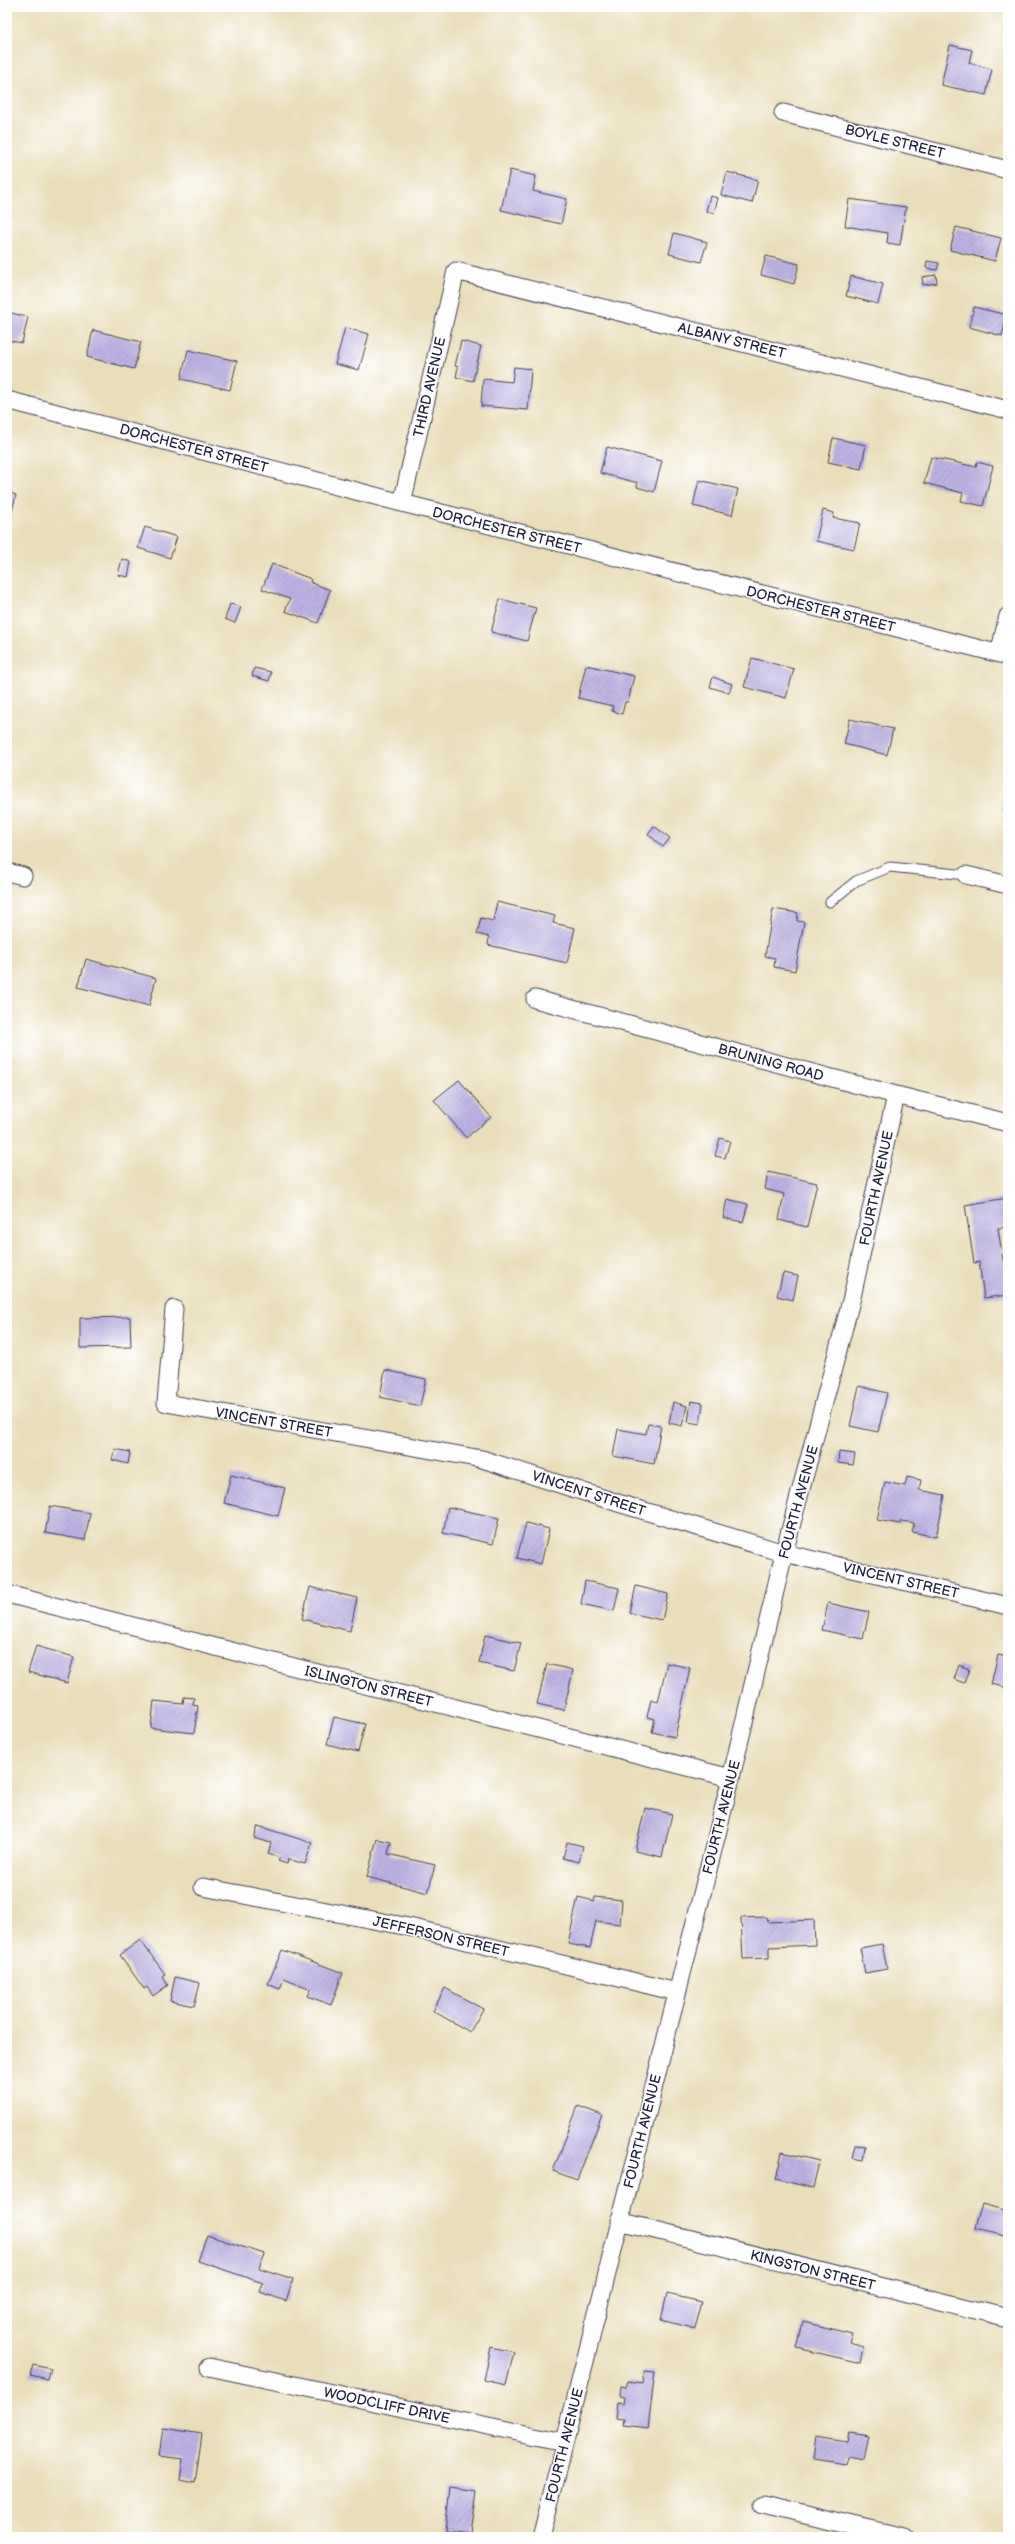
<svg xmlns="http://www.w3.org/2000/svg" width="1015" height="2544" viewBox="0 0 1015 2544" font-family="'Balsamiq Sans',sans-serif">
<defs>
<pattern id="building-hatch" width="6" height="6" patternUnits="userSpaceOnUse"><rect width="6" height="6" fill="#bcb1e3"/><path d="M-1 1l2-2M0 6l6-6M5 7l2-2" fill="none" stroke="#a198c4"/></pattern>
</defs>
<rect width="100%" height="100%" fill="#fff"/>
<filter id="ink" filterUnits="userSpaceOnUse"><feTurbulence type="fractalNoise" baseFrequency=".025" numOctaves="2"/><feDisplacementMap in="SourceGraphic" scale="8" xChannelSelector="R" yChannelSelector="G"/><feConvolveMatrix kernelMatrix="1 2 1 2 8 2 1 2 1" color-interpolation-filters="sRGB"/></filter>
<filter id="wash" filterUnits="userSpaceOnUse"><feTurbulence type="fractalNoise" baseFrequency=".012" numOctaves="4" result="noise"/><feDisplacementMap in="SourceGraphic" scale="16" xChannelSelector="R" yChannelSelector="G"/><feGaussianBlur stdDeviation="0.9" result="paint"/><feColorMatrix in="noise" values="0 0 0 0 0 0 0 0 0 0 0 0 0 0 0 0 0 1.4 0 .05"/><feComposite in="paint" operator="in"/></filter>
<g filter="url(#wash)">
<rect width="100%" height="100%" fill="#eadeba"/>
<g id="blocks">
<path fill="url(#building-hatch)" d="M950,45L972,50L969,63L992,69L986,95L941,85Z
M510,170L536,176L533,191L567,199L561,224L501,210Z
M727,172L758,180L752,203L721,195Z
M710,196L718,198L714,213L706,211Z
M849,199L906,207L900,245L887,243L888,233L845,226Z
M7,203H10V216H7Z
M956,227L1001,238L995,261L950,250Z
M674,233L707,242L701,262L669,254Z
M766,256L799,264L794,284L761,275Z
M927,261L939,263L937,270L926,268Z
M936,275L937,283L923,285L922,277Z
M851,276L883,284L878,304L846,296Z
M974,307L1007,315L1002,336L969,327Z
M7,312L28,317L22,343L7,340Z
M345,328L369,334L359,370L335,364Z
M93,330L141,342L134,369L87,357Z
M461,341L481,346L473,381L456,377L458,367L455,366Z
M188,350L237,361L230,390L181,379Z
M514,367L531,369L528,410L481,406L483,379L512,382Z
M833,438L866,445L861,469L828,462Z
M607,447L662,461L654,492L637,487L638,483L600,473Z
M931,457L976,467L977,462L993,466L983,506L961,501L963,493L924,483Z
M699,480L738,489L732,515L693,506Z
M7,492L16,495L10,519L7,518Z
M823,510L834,513L833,518L860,523L854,549L816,541Z
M145,527L177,537L170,558L138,548Z
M122,559L131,562L128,577L118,575Z
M272,564L311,579L310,582L330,590L318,623L285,611L290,599L262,589Z
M500,599L536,608L527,641L491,632Z
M230,604L241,607L235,623L225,619Z
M752,658L794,669L786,698L744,687Z
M586,665L634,676L628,702H625L622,714L612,711L613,706L578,698Z
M254,668L271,672L269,681L252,676Z
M713,677L732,684L729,693L710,687Z
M850,719L893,729L887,755L844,744Z
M1007,793H1008V813L1003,811Z
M654,826L670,838L663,847L648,834Z
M497,902L555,916L553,923L575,928L567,963L488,945L489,937L477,934L481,918L493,921Z
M773,909L798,913L797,921L804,922L795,971L774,967L775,958L765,956Z
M86,959L156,978L149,1006L78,987Z
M459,1080L491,1117L466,1138L434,1100Z
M720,1138L730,1141L725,1158L715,1156Z
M768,1172L817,1183L807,1227L779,1220L784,1194L765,1189Z
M1007,1198L1008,1227L998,1228L1003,1261H1008V1295L984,1298L979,1262L974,1263L965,1205Z
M727,1199L748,1204L743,1222L723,1218Z
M783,1273L798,1276L793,1300L777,1296Z
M130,1317L131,1347L80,1348V1318Z
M385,1370L426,1379L420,1406L380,1397Z
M859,1386L887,1393L878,1432L850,1426Z
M691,1401L703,1403L700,1424L688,1422Z
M673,1402L687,1406L682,1426L669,1423Z
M648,1424L661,1426L654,1464L613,1456L618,1429L646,1434Z
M115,1449L130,1452L128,1464L112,1460Z
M839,1452L855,1454L853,1465L838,1463Z
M231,1475L285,1488L278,1516L224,1503Z
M907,1477L921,1480L919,1490L945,1495L936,1537L912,1532L914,1523L901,1521L900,1524L877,1520L885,1482L905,1486Z
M50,1506L90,1513L85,1540L45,1533Z
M448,1507L499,1518L493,1544L443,1533Z
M526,1523L549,1529L541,1564L517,1558Z
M585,1581L619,1588L614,1611L581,1604Z
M636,1586L668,1594L662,1620L630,1613Z
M310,1587L357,1598L350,1631L302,1619Z
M828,1603L869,1612L863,1639L822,1630Z
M485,1635L521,1643L514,1671L479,1663Z
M36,1646L74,1657L67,1683L28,1672Z
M998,1655L1008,1657V1688L991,1684Z
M667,1663L690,1668L675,1737L652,1732L655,1719L647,1717L651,1700L658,1702Z
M547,1664L573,1670L564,1710L537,1704Z
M959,1665L969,1669L964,1683L954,1679Z
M184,1697L194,1698L193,1705L198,1706L194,1733L151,1728L154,1701L183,1704Z
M334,1717L365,1724L358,1752L327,1744Z
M645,1808L672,1814L662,1857L635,1851Z
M258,1826L312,1843L305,1864L288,1859L287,1864L278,1861L280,1858L268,1854L271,1843L254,1838Z
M377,1839L391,1842L388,1854L435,1865L428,1893L367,1877Z
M567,1842L583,1846L579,1862L563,1858Z
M578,1897L594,1901L595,1897L622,1900L620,1924L596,1921L590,1948L568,1944Z
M767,1917L768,1922L814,1920L815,1945L769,1947V1958L743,1959L741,1918Z
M140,1940L165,1974L162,1976L168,1985L153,1996L147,1987L144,1989L120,1955Z
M882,1944L887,1969L865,1973L860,1948Z
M282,1950L343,1973L331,2005L308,1996L311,1989L284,1978L280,1989L268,1984Z
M175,1977L200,1983L194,2006L170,2001Z
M445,1988L483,2009L470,2032L433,2011Z
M578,2106L602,2115L577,2180L553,2171Z
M855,2145L865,2146L863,2160L852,2158Z
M782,2152L819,2161L813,2188L776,2179Z
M983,2203L1008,2210V2237L976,2229Z
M207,2235L264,2254L259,2268L293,2279L286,2301L260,2292L263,2283L198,2261Z
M667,2294L702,2302L695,2329L661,2320Z
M803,2322L852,2334L849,2344L864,2348L861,2363L797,2348Z
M491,2347L514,2352L506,2385L484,2380Z
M33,2365L51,2369L48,2379L30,2375Z
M644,2371L655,2372L648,2428L622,2425L623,2419L616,2418L618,2402L624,2403L625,2396L620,2395L621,2386L626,2387L628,2381L643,2383Z
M163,2428L202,2434L195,2483L180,2480L183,2459L159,2456Z
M849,2432L868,2435L863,2459L847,2456L845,2464L813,2459L816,2437L847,2442Z
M450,2487L477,2491L471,2535L445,2532Z"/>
</g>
</g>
<g filter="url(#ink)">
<use href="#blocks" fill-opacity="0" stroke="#403e4e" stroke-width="1"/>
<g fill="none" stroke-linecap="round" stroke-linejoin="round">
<g stroke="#403e4e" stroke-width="11">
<path id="service" d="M830,902L856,881L890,867L966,875"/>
</g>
<g stroke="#403e4e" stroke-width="19">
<path id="minor" d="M783,113L1008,170
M7,400L402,503L1008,656
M402,503L456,271L1008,410
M999,654L1008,616
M7,872L23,876
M966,875L1008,885
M535,999L896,1095L1008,1123
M174,1309L166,1403L482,1459L618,1503L784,1553L1008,1606
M7,1594L731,1778
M203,1887L409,1927L677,1992
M619,2221L1008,2318
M209,2367L564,2442
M763,2504L903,2537
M541,2537L731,1778L784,1553L852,1297L896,1095"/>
</g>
<use href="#service" stroke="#fff" stroke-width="9"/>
<use href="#minor" stroke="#fff" stroke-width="17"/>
</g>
</g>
<g text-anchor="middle" stroke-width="3" stroke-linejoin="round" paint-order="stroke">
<g font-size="14" fill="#22223b" stroke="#fff">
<text transform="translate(895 141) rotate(14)" y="5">BOYLE STREET</text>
<text transform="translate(732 340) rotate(14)" y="5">ALBANY STREET</text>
<text transform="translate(429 387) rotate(-77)" y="5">THIRD AVENUE</text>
<text transform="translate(194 448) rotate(15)" y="5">DORCHESTER STREET</text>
<text transform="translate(507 530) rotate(14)" y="5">DORCHESTER STREET</text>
<text transform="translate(821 609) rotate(14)" y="5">DORCHESTER STREET</text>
<text transform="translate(771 1062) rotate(15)" y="5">BRUNING ROAD</text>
<text transform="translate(876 1188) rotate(-78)" y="5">FOURTH AVENUE</text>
<text transform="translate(274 1422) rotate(10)" y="5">VINCENT STREET</text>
<text transform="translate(589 1493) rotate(18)" y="5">VINCENT STREET</text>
<text transform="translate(798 1502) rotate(-75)" y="5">FOURTH AVENUE</text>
<text transform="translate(901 1580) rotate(13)" y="5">VINCENT STREET</text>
<text transform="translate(369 1686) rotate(14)" y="5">ISLINGTON STREET</text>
<text transform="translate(721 1817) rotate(-76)" y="5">FOURTH AVENUE</text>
<text transform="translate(441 1936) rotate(13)" y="5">JEFFERSON STREET</text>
<text transform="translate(642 2131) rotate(-76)" y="5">FOURTH AVENUE</text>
<text transform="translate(813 2270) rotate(14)" y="5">KINGSTON STREET</text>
<text transform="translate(387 2405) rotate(12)" y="5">WOODCLIFF DRIVE</text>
<text transform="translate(564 2445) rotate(-76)" y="5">FOURTH AVENUE</text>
</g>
</g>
<rect width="1015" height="2544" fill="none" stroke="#fff" stroke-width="24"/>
</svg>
